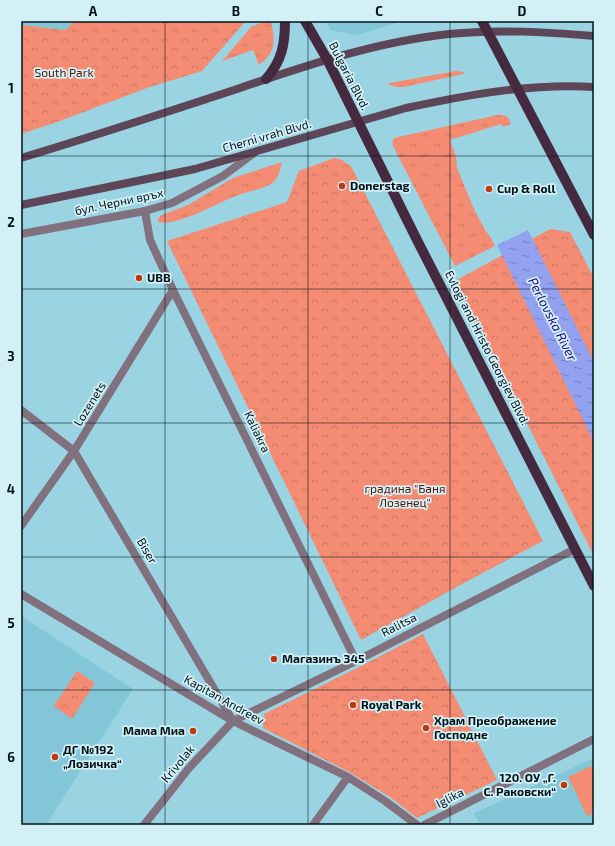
<svg xmlns="http://www.w3.org/2000/svg" width="615" height="846" viewBox="0 0 615 846" font-family="'Exo 2',sans-serif">
<defs>
<pattern id="grass-tufts" width="24" height="20" patternUnits="userSpaceOnUse"><rect width="24" height="20" fill="#f48c73"/><path d="M3 7l-1-3M5 7V3M7 7l1-3M15 17l-1-3M17 17v-4M19 17l1-3" fill="none" stroke="#cf7863"/></pattern>
<pattern id="forest-crowns" width="20" height="18" patternUnits="userSpaceOnUse"><rect width="20" height="18" fill="#f48c73"/><path d="M2 6a3 3 0 1 1 6 0M12 15a3 3 0 1 1 6 0" fill="none" stroke="#cf7863"/></pattern>
<pattern id="water-ripples" width="26" height="14" patternUnits="userSpaceOnUse"><rect width="26" height="14" fill="#92a1f0"/><path d="M2 4q2-2 4 0t4 0M15 11q2-2 4 0t4 0" fill="none" stroke="#7582c1"/></pattern>
</defs>
<rect width="100%" height="100%" fill="#9ad4e3"/>
<path fill="#83c6d7" d="M21,21H75L65,30L21,25Z
M326,21H403L357,35L330,30Z
M21,616L133,689L46,825H21Z
M594,758V825H480L474,813Z"/>
<path fill="url(#grass-tufts)" d="M268,21H271C275,41 277,51 259,65L253,50L222,61L252,26Z
M456,71L465,72L463,74L404,87H396L388,84L390,83Z
M498,115C506,114 509,117 511,124L503,127L501,124L450,140L456,156L457,168L474,209L485,230L491,238L495,246L455,266L393,146C392,141 393,138 398,137Z
M282,162C280,170 278,180 271,184C262,189 247,192 236,196C217,203 177,227 158,222V218L162,215L188,205L233,178Z"/>
<path fill="url(#forest-crowns)" d="M75,21H246L202,71L147,88L60,121L21,134V25L65,30Z
M334,158L342,160L351,166L543,541L464,583L361,640L167,241L287,202L299,171Z
M550,229L570,232L594,278V556L455,281Z
M423,634L497,780L417,818L390,797L349,772L263,728L264,714L355,669Z
M77,671L95,683L72,719L54,706Z"/>
<path fill="#f48c73" d="M591,766L594,773V813L587,816L568,777Z"/>
<path fill="url(#water-ripples)" d="M528,230L594,362V442L497,245Z"/>
<g fill="none" stroke-linecap="round" stroke-linejoin="round">
<path stroke="#81707d" stroke-width="8" d="M145,211L150,240L173,290L356,661
M21,234L145,211L172,203L223,176L254,153
M21,410L74,451L233,721
M21,526L74,451L173,290
M21,594L233,721L348,777L385,801L417,825
M144,825L189,768L233,721L356,661L575,549
M313,825L348,777
M424,825L594,739"/>
<path stroke="#5e4659" stroke-width="8" d="M21,158C91,137 161,114 231,91C302,67 374,42 449,34C498,29 546,32 594,36
M21,205L195,169L406,108C467,95 531,83 594,87"/>
<path stroke="#452a3f" stroke-width="10" d="M305,21L327,59L417,240L594,586
M482,21L594,235
M266,79C282,61 285,44 285,21"/>
</g>
<path fill="none" stroke="#001318" stroke-width="1" stroke-opacity="0.55" d="M165,21V825M308,21V825M450,21V825M21,156H594M21,289H594M21,423H594M21,557H594M21,690H594"/>
<g fill="#c03710" stroke="#d3f0f7" stroke-width="1.5">
<circle cx="342" cy="186" r="4"/>
<circle cx="489" cy="189" r="4"/>
<circle cx="139" cy="278" r="4"/>
<circle cx="274" cy="659" r="4"/>
<circle cx="353" cy="705" r="4"/>
<circle cx="426" cy="728" r="4"/>
<circle cx="193" cy="731" r="4"/>
<circle cx="55" cy="757" r="4"/>
<circle cx="564" cy="785" r="4"/>
</g>
<g text-anchor="middle" stroke-width="3.5" stroke-linejoin="round" paint-order="stroke">
<g font-size="12" fill="#591402" stroke="#d3f0f7">
<text x="64" y="77">South Park</text>
<text x="405" y="493">градина "Баня<tspan x="405" dy="14">Лозенец"</tspan></text>
</g>
<g font-size="12" fill="#001318" stroke="#d3f0f7">
<text transform="translate(349 76) rotate(63)" y="4">Bulgaria Blvd.</text>
<text transform="translate(267 136) rotate(-16)" y="4">Cherni vrah Blvd.</text>
<text transform="translate(119 202) rotate(-12)" y="4">бул. Черни връх</text>
<text transform="translate(487 348) rotate(63)" y="4">Evlogi and Hristo Georgiev Blvd.</text>
<text transform="translate(90 404) rotate(-58)" y="4">Lozenets</text>
<text transform="translate(257 432) rotate(64)" y="4">Kaliakra</text>
<text transform="translate(147 551) rotate(60)" y="4">Biser</text>
<text transform="translate(399 625) rotate(-27)" y="4">Ralitsa</text>
<text transform="translate(224 700) rotate(29)" y="4">Kapitan Andreev</text>
<text transform="translate(178 764) rotate(-50)" y="4">Krivolak</text>
<text transform="translate(450 798) rotate(-27)" y="4">Iglika</text>
</g>
<g font-size="12" font-weight="bold" fill="#001318" stroke="#d3f0f7" text-anchor="start">
<text x="350" y="190">Donerstag</text>
<text x="497" y="193">Cup &amp; Roll</text>
<text x="147" y="282">UBB</text>
<text x="282" y="663">Магазинъ 345</text>
<text x="361" y="709">Royal Park</text>
<text x="434" y="725">Храм Преображение<tspan x="434" dy="14">Господне</tspan></text>
<text x="185" y="735" text-anchor="end">Мама Миа</text>
<text x="63" y="754">ДГ №192<tspan x="63" dy="14">„Лозичка“</tspan></text>
<text x="556" y="782" text-anchor="end">120. ОУ „Г.<tspan x="556" dy="14">С. Раковски“</tspan></text>
</g>
<g font-size="13" font-style="italic" fill="#1d047d" stroke="#d3f0f7">
<text transform="translate(553 319) rotate(63)" y="5">Perlovska River</text>
</g>
</g>
<rect width="615" height="846" fill="none" stroke="#d3f0f7" stroke-width="44"/>
<rect x="22" y="22" width="571" height="802" fill="none" stroke="#001318" stroke-width="1.5"/>
<g font-size="13" text-anchor="middle" font-weight="bold" fill="#001318">
<text x="93" y="16">A</text>
<text x="236" y="16">B</text>
<text x="379" y="16">C</text>
<text x="522" y="16">D</text>
<text x="11" y="93">1</text>
<text x="11" y="227">2</text>
<text x="11" y="361">3</text>
<text x="11" y="494">4</text>
<text x="11" y="628">5</text>
<text x="11" y="762">6</text>
</g>
</svg>
